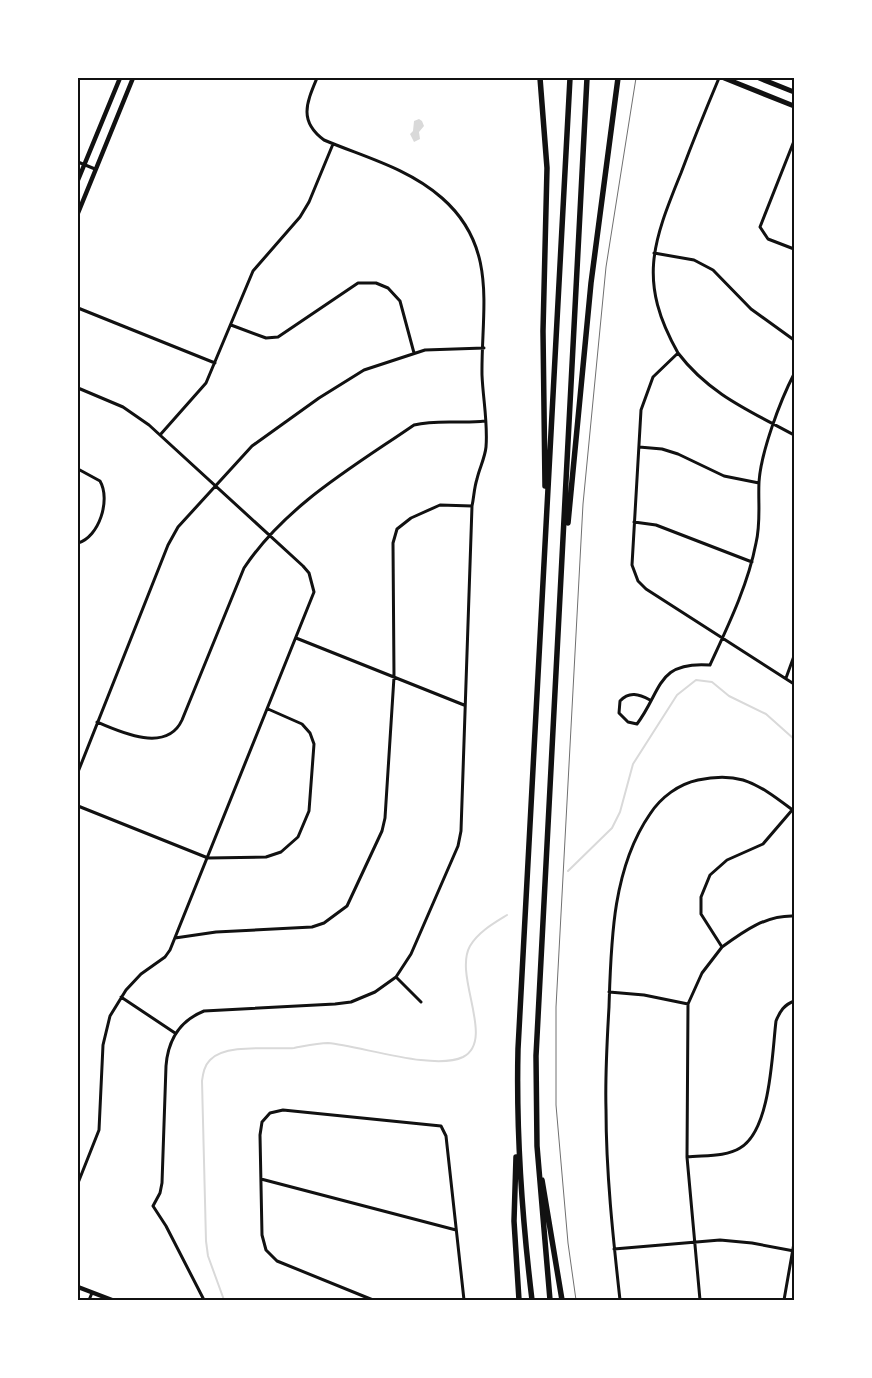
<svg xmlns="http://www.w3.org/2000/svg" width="872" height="1378" viewBox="0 0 872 1378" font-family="Raleway,sans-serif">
<rect width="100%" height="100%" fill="#fff"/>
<path fill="#d9d9d9" d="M419,119L422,121L424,126L419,132L420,139L414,142L410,134L413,131L414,121Z"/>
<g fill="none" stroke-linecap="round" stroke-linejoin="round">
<path stroke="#d9d9d9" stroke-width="2" d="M568,871L612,828L620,812L633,764L677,695L696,680L712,682L729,696L766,714L794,739
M224,1300L208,1256L206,1241L202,1081C203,1074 204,1066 210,1060C226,1043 273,1050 294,1048C305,1046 317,1043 328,1043C361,1046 434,1071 463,1057C496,1040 453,976 470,946C478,932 494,923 507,915"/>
<path stroke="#111" stroke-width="3" d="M719,78C706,109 693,141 681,173C652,244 638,282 678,353L653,377L641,410L632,565L638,581L646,589L794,684
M794,141L760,227L768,239L794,249
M78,162L95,169
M654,253L694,260L713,270L751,309L794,340
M78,308L215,363
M231,325L266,338L278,337L358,283H376L388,288L400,301L414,353
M678,353C709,394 750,411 794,435
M78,388L123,407L149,425L303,566L309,573L314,592L170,950L165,957L141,974L126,990L110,1016L103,1045L99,1130L78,1183
M160,435L206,383L253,271L300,217L309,202L333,144
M639,447L662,449L678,454L724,476L759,483
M78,469L100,481C111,500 99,537 78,543
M634,522L656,525L752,562
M296,638L464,705
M786,678L794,656
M650,700C639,694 629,691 620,701L619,713L628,722L637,724C662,691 656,661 710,665C728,626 748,585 756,543C761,523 758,503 759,482C761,452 780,401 794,374
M97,722C122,733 167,753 182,720L244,568C286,505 353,467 414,425C438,419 461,424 485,421
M78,772L168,545L178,527L252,446L319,398L364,370L425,350L484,348
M78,806L208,858L266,857L281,852L298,837L309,811L314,744L310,733L302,724L268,709
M793,809L763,844L727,860L710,875L701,897V914L722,947C744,931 766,915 794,916
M175,938L216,932L312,927L324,923L347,906L382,831L385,818L394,677L393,543L397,529L411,518L440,505L472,506
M396,977L421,1002
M609,992L644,995L688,1004
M121,997L175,1033
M687,1157C703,1155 726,1157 740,1148C771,1130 772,1053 776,1021C780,1011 784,1005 794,1001
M261,1179L456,1230
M614,1249L720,1240L752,1243L794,1251
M89,1300L92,1293
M204,1300L166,1226L153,1206L160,1193L162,1183L166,1066C168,1040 179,1021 204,1011L335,1004L351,1002L375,992L396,977L411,954L458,846L461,831L472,506C474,497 474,488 477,479C479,469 485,458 486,447C488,423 483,399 482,375C481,310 499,248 442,198C408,168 364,157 324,140C298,121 307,102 317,78
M373,1300L277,1261L266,1250L262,1235L260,1135L262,1122L270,1113L283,1110L441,1126L446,1136L464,1300
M620,1300C613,1237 606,1172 606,1109C605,1075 607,1041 609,1007C611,943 612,869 650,814C661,797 679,784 698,780C712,777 729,776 743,780C762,786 778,799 794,811
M700,1300L687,1157L688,1004L702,973L722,947
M784,1300L794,1243"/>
<path stroke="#111" stroke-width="4.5" d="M78,180L120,78
M78,213L133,78
M78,1287L112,1300"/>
<path stroke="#111" stroke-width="5" d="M724,78L794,106
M759,78L794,92"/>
<path stroke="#111" stroke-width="5.5" d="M540,78L547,168L543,331L545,486
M568,523L591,283L618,78
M516,1157L514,1221L519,1300
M542,1180L562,1300
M532,1300C522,1217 516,1133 518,1049L570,78
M550,1300L537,1146L536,1056L587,78"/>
<path stroke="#707070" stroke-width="1" d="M576,1300L568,1243L556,1105V1007L583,504L606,267L636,78"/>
</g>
<rect width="872" height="1378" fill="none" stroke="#ffffff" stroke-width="158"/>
<rect x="79" y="79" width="714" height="1220" fill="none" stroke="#111" stroke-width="2"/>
</svg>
